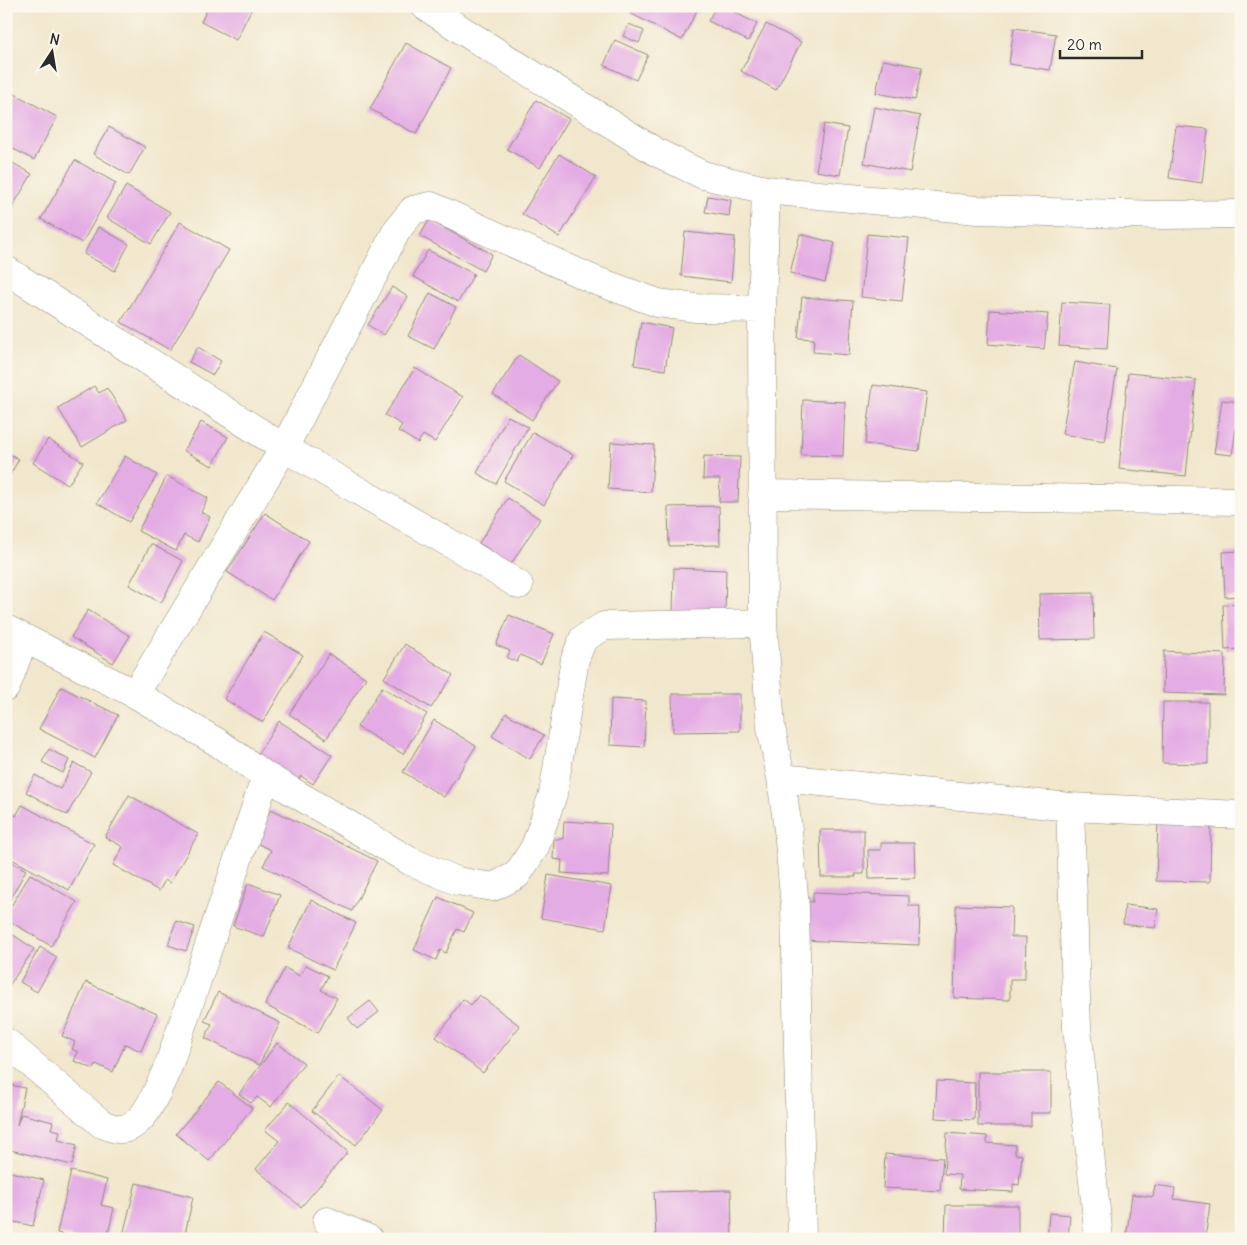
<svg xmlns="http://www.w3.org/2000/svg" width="1247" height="1245" viewBox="0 0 1247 1245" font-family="Delius,sans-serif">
<rect width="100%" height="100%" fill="#fbf7ec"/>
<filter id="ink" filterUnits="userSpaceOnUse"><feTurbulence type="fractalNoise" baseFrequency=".02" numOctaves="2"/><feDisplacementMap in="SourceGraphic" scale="10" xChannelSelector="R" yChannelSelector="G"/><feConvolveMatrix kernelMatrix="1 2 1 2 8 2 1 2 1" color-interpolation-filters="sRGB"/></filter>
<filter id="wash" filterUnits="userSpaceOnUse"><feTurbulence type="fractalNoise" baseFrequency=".0096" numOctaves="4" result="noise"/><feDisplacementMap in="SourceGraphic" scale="20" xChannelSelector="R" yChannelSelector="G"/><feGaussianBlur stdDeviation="1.12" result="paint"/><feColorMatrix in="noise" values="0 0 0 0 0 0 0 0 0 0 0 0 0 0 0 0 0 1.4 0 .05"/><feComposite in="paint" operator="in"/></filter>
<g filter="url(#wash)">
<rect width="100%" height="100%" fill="#f1e7cc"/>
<g id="blocks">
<path fill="#e4ace4" d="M209,6H253L236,40L201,22Z
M634,6H699L682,40L630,13Z
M716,6H723L757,24L748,41L708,21Z
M629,24L644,31L639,43L623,36Z
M766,24L801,42L776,90L741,71Z
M1014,28L1056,34L1050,70L1009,64Z
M615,40L648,55L636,80L604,65Z
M406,43L451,68L416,134L370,109Z
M883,60L922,67L915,100L876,93Z
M13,93L57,117L34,160L6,145V105Z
M536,100L569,119L540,168L507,149Z
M874,107L920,116L910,172L864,163Z
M824,124L848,128L840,175L816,171Z
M1176,126L1208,129L1202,183L1169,178Z
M109,127L145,147L129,175L93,154Z
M559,154L596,177L559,237L522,214Z
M6,159L32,174L6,218Z
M75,160L116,183L82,243L41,219Z
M126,186L170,212L151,244L107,218Z
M708,196L731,200L729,216L705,212Z
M429,220L492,254L483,271L420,236Z
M180,222L229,250L170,350L121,322Z
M98,227L129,244L115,271L84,254Z
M685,232L735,237L731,282L681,276Z
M800,234L835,243L825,282L790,273Z
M867,234L909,238L902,301L861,297Z
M428,250L474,274L458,302L413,276Z
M392,287L408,297L384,335L368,325Z
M430,293L456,307L434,349L408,336Z
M802,297L853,301L849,355L813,352L814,339L798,338Z
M1062,302L1110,305L1107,349L1059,346Z
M990,310L1048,314L1044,349L988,344Z
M641,322L672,328L665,370L634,365Z
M198,347L221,361L213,375L189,362Z
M519,355L558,381L532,420L493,394Z
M1075,362L1117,369L1105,441L1062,434Z
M415,368L463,397L435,442L423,435L418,443L398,431L402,425L385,415Z
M1128,373L1196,380L1186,476L1119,469Z
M873,385L927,392L919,451L865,444Z
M94,386L99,393L107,388L127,420L82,447L58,408Z
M803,400L845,402L843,456L801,455Z
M1222,400L1240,402L1232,455L1214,453Z
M508,416L528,427L496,484L477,473Z
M201,422L228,437L212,466L184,451Z
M533,432L573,455L544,505L504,481Z
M48,439L83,462L68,485L33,463Z
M611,442L654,445L651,492L608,489Z
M6,452L19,459L6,482Z
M125,456L157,475L129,522L97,503Z
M704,456L740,457L738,502H719L720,479H703Z
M167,476L208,498L201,512L210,517L198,542L184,535L176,551L138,531Z
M508,498L540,519L511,564L479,543Z
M719,506L720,545L669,546L668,507Z
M265,513L309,541L272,600L227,572Z
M151,544L183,561L161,603L129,585Z
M1241,551V596L1225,597L1223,552Z
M674,568L726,570L725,616L673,614Z
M1093,593L1094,639L1040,640L1039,594Z
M1241,604V649L1225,650L1223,605Z
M88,610L130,636L113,663L71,637Z
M509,615L554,634L541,664L520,655L517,662L507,658L510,651L496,645Z
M264,632L303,655L263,722L224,699Z
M405,644L453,675L431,708L384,678Z
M1164,651L1225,654L1224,695L1163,693Z
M329,654L366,678L326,739L289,714Z
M61,687L118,715L95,758L39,729Z
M382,687L427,714L403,754L357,727Z
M672,694H740V731L673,732Z
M611,699L646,701L644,747L610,745Z
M1163,702H1208V764L1162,763Z
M506,713L544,735L530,759L492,736Z
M434,720L476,746L444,797L403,772Z
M279,721L332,755L313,784L301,776L296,783L256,757Z
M49,749L69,760L63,773L42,762Z
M74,763L91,772L67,815L26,792L35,775L60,789Z
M129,795L198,834L170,883L165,880L159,891L113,865L123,847L105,837Z
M22,805L94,844L69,890L6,856V810L16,816Z
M271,809L377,861L352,911L263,866L271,850L254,842Z
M564,821L611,824L608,876L561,873L562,860L553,859L554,839H563Z
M1158,821L1211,822L1210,882L1156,881Z
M820,830H864V874H855L856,877H821Z
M881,843H914L915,878L869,879L868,850H881Z
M6,859L26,870L6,907Z
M30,874L77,902L51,946L6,919V915Z
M548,875L612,886L605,929L541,918Z
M248,883L280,895L264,937L233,926Z
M813,892L909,896V906H920L919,945L800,940L802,901L813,902Z
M438,897L473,913L464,932L457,929L446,953L440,950L436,960L414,950Z
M311,900L356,923L333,970L288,948Z
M956,905L1012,907L1011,937H1026L1025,979H1010V1000L954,998Z
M1125,905L1158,909L1155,928L1123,924Z
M176,921L195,927L186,951L168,945Z
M6,930L34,949L6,990Z
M40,947L57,957L37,992L20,982Z
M306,965L328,976L321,990L337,998L318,1033L265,1005L285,968L300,976Z
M86,982L157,1014L141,1051L125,1044L113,1072L96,1064L94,1069L74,1061L78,1052L72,1049L75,1042L62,1036Z
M218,992L280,1023L259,1065L205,1038L212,1024L204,1021Z
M479,995L520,1026L483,1073L436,1037L452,1017L451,1016L463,999L471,1005Z
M370,1001L379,1012L357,1029L348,1018Z
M277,1043L304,1063L271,1107L257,1097L251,1103L239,1094Z
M978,1072H1051V1113H1031V1126H978Z
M339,1076L383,1110L356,1145L312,1111Z
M937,1081L975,1083L974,1120L935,1118Z
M219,1082L252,1108L209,1161L176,1134Z
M6,1084L25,1088L17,1125L21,1114L53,1122L51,1129L60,1131L58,1140L77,1145L72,1165L6,1149Z
M289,1102L348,1152L301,1207L256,1169L279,1141L265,1130Z
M947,1133L987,1136V1143L1015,1145V1154L1022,1155L1019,1185L1013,1184V1192L959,1189L960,1175L944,1174Z
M885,1154L943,1158L940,1191L883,1188Z
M6,1171L44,1180L33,1226L6,1220Z
M71,1171L107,1180L101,1205L114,1208L107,1239H72L73,1237L57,1233Z
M136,1183L193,1197L184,1239H122Z
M1155,1185L1175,1188L1174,1199L1210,1204L1205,1239H1126L1132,1194L1153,1197Z
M731,1190L732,1239H656L654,1192Z
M946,1205H1018V1239H945Z
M1049,1213L1070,1215L1068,1239H1047Z"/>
</g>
</g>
<g filter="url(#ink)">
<use href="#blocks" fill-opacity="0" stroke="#8e897c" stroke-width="1"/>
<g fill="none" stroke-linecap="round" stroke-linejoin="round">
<g stroke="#8e897c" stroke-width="29">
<path id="minor" d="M425,6L471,36L656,152L703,175L766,190L977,210L1163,215L1241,214
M766,190L762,309L763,623L771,727L781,778L788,830L795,907L802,1239
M6,270L284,448L467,553L519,585
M762,494L1241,501
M6,629L135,694L217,742L266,776L410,861L457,881L493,887L517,875L535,847L553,794L575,659L583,639L604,626L763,623
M6,687L24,638
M135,694L284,448L397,230L413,210L431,206L594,280L658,303L696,308L762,309
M781,778L1070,807L1241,815
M1070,807L1077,1028L1099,1239
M6,1042L102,1124C107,1125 113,1129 118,1129C145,1131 158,1087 168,1067L266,776
M327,1221L369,1239"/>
</g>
<use href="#minor" stroke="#fff" stroke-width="28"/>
</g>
</g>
<rect width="1247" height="1245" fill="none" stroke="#fbf7ec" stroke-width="25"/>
<g transform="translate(52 52) rotate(12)" stroke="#fbf7ec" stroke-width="4" paint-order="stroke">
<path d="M0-4L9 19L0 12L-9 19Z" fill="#2b2b2b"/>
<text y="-8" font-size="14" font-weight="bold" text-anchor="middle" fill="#2b2b2b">N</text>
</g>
<path d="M1060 50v8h82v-8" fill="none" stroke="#2b2b2b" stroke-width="2.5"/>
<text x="1067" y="50" font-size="15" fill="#2b2b2b" stroke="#fbf7ec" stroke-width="4" paint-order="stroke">20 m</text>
</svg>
